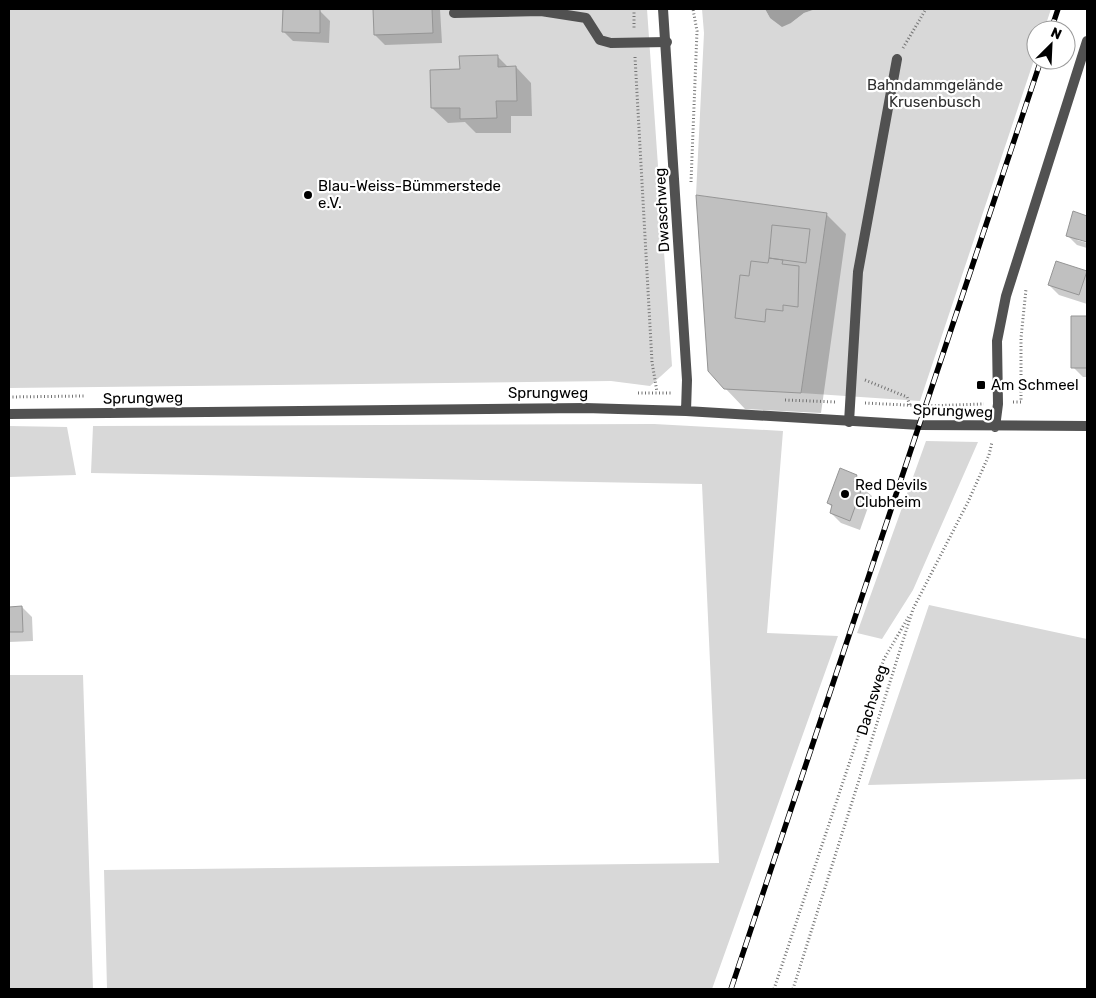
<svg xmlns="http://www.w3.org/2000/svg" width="1096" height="998" viewBox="0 0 1096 998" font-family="Rubik,sans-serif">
<rect width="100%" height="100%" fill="#fff"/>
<path fill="#d8d8d8" d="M9,9H647L672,366L650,386L611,381L9,388Z
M702,9H765L770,18L791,23L804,13L816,9H1051L1044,30H1036V54L920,401L801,393L826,213L696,195L704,33Z
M654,424L783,431L767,633L838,636L712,989H107L104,870L719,863L702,484L91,473L93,426Z
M9,426L67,427L76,475L9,477Z
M926,441L978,442L913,590L882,639L857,633Z
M929,605L1087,639V779L868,785Z
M9,675H83L93,989H9Z"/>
<path fill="#9f9f9f" d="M765,9H816L804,13L791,23L782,27L770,18Z"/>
<path fill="#0003" d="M374,9H440L442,43L385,45L375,35Z
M320,11L330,21L329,43L293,41L283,31Z
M497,56L509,68L516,67L531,83L532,116H511V133H476L465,122L448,123L432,108L461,70Z
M1074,213L1087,217V240L1077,238V240L1087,243V248L1077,245L1067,235Z
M826,214L846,234L821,413L745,409L725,388Z
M1086,272L1087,304L1059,295L1049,285Z
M1072,318H1087V377H1083L1073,367Z
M857,476L867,486L865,490L872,496L860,530L841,523L831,513L833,508L828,503Z
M22,607L32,617L33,641L9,642V608Z"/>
<path fill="#c0c0c0" stroke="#959595" d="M283,9H320V33L282,32Z
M373,9H432L433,33L374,35Z
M498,55V67L516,66L517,101H496L497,118L460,119V108H431L430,70L460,69L459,56Z
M696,195L827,213L801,393L724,389L708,371Z
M1073,211L1087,216V242L1066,236Z
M772,225L810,229L806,263L769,258Z
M769,258L783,260L782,264L799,266L798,307L783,305V311L766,309L765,322L735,318L740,275L749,276L751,261L768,263Z
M1056,261L1087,271L1079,295L1048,285Z
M1071,316H1087V368H1071Z
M840,468L857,475L854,482L863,485L850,521L830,513L832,505L827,503Z
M22,606L23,632H9V607Z"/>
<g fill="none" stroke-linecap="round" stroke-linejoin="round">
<path stroke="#737373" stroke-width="3" stroke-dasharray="1 2.5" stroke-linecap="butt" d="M634,9V28
M903,48L926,9
M635,57L652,362L657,392
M691,182L697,31L693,9
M865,380L907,397L910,406
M638,393H672
M9,397L84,396
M785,400L836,402
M1013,402H1021V338L1026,289
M865,403L925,406L984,404
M774,989L884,659L909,616
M793,989L913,609L968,502L989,455L992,442"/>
<path stroke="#515151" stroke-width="10" d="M454,13L541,11L586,18L600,40L611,43L667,42
M849,422L858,272L897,59"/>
<path stroke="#515151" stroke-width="10" d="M663,9L687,380L686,411
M9,414L585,408L686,411L920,425L1087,426
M995,427L998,404L997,341L1006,296L1087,41"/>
<g stroke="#000" stroke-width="5.5">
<path id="rail" d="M1051,30L1058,9
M731,989L1041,60"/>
</g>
<use href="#rail" stroke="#fff" stroke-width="4" stroke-dasharray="11" stroke-linecap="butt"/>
</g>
<g fill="#000" stroke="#fff" stroke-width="2">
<circle cx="308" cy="195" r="5"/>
<rect x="976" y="380" width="10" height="10" rx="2.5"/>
<circle cx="845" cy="494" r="5"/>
</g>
<g text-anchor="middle" stroke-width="4.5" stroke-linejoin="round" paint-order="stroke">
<g font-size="15" fill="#2f2f2f" stroke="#fff">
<text x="935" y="90">Bahndammgelände<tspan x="935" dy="17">Krusenbusch</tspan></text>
</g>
<g font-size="15" fill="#000" stroke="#fff" text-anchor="start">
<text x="318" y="191">Blau-Weiss-Bümmerstede<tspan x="318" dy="17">e.V.</tspan></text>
<text x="991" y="390">Am Schmeel</text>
<text x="855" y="490">Red Devils<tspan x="855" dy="17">Clubheim</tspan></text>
</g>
<g font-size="15" fill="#000" stroke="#fff">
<text transform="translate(662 210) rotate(-93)" y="5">Dwaschweg</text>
<text x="548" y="398">Sprungweg</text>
<text transform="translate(143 398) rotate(-1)" y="5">Sprungweg</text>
<text transform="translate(953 411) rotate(2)" y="5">Sprungweg</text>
<text transform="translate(872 700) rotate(-73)" y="5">Dachsweg</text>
</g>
</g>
<rect width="1096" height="998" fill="none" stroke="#000000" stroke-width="20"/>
<g transform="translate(1051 45) rotate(24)"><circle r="24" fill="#ffffff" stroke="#999999"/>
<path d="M0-4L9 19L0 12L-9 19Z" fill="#000000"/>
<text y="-8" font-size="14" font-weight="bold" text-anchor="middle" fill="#000000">N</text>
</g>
</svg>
